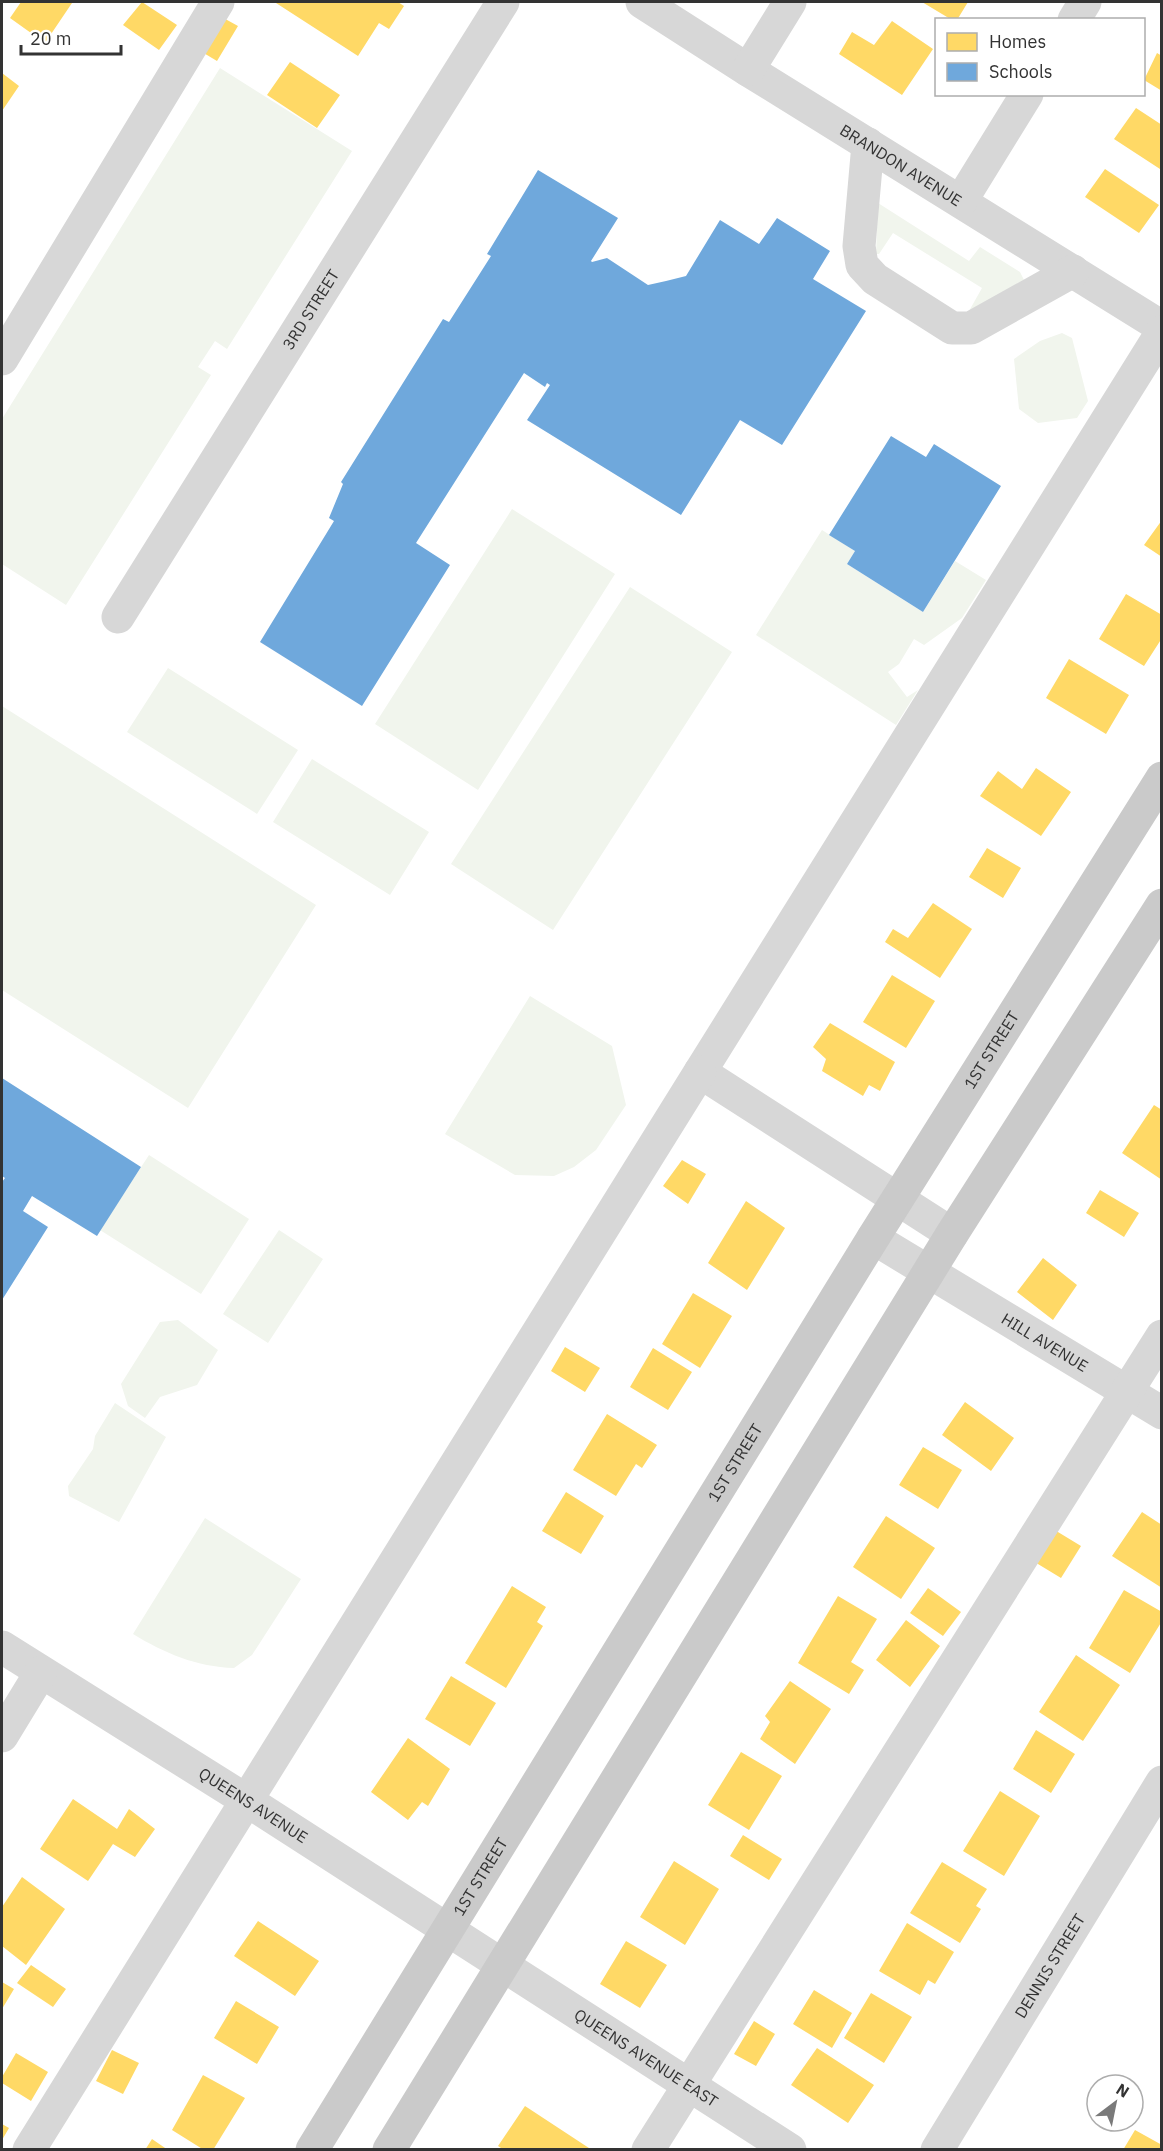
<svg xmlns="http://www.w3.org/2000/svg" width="1163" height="2151" viewBox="0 0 1163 2151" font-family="'IBM Plex Sans',sans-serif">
<rect width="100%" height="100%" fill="#fff"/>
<path fill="#f1f5ed" d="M220,68L352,151L227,349L215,341L198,367L211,375L66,605L2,564V419Z
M878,203L969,261L980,247L1020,272L1024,280L969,311L982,288L893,233L879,254H876Z
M1062,333L1072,338L1088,401L1077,418L1038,423L1019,409L1014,359L1040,341Z
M512,509L615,574L478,790L375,724Z
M822,530L855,551L847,564L923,612L955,561L986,580L962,618L924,645L914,639L899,664L888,672L907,697L918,690L896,725L756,635Z
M630,587L732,652L553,930L451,864Z
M168,668L298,750L257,814L127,732Z
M2,706L316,905L188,1108L2,990Z
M312,759L429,832L390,895L273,822Z
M530,996L612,1046L626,1105L596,1150L574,1167L554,1176L515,1175L445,1134Z
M149,1155L249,1219L201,1294L100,1230Z
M279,1230L323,1259L268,1343L223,1314Z
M178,1320L218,1350L197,1385L160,1397L145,1418L128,1406L121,1384L160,1322Z
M115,1403L166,1437L119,1522L69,1496L68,1486L93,1449L95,1436Z
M205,1518L301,1579L252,1655L234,1668C197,1667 164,1653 133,1634Z"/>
<path fill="#ffd966" d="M21,2H70L72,3L45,43L10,18Z
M142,2L177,25L159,50L123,25Z
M277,2H398L404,6L389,29L379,23L358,56L276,3Z
M922,2H968L957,20H952Z
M218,15L238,26L217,61L197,49Z
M892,21L933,49L902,95L839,54L852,32L874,45Z
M1157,53L1162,56V91L1144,80Z
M290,62L340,95L317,128L267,95Z
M2,73L19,86L2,111Z
M1136,108L1162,125L1160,169L1114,139Z
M1105,169L1159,205L1139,233L1085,197Z
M1162,520V557L1144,545Z
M1126,594L1162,615V638L1144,666L1099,639Z
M1069,659L1129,695L1106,734L1046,698Z
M1036,768L1071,792L1041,836L980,796L998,771L1022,789Z
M987,848L1021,868L1003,898L969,877Z
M933,903L972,929L940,978L885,942L893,929L908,938Z
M892,975L935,1001L906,1048L863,1022Z
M830,1023L895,1062L880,1091L869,1085L863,1096L822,1071L826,1059L813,1047Z
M1154,1105L1162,1110V1180L1122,1153Z
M682,1160L706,1174L688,1204L663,1186Z
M1100,1190L1139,1213L1124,1237L1086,1213Z
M746,1201L785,1228L747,1290L708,1263Z
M1043,1258L1077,1285L1053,1320L1017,1292Z
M693,1293L732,1316L700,1368L662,1344Z
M565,1347L600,1368L585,1392L551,1371Z
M653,1348L692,1372L668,1410L630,1387Z
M965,1402L1014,1438L991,1471L942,1435Z
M607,1414L657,1445L642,1468L636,1464L616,1496L573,1470Z
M923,1447L962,1470L938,1509L899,1485Z
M566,1492L604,1516L581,1554L542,1531Z
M1142,1512L1162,1525V1588L1112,1556Z
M886,1516L935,1548L901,1599L853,1567Z
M1053,1529L1081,1546L1061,1578L1033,1561Z
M512,1586L546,1607L537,1622L543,1626L506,1688L465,1663Z
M928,1588L961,1612L943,1636L910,1613Z
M1124,1590L1162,1612V1621L1130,1673L1089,1648Z
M838,1596L877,1619L851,1662L864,1670L849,1694L798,1663Z
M906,1620L940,1646L910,1687L876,1660Z
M1076,1655L1120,1685L1083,1741L1039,1712Z
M451,1676L496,1703L470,1746L425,1719Z
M790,1681L831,1709L795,1764L760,1739L770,1722L765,1716Z
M1036,1730L1075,1754L1051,1793L1013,1769Z
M408,1738L450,1769L428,1806L422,1802L408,1820L371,1792Z
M741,1752L782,1776L749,1830L708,1805Z
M1000,1791L1040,1816L1004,1876L963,1851Z
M73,1799L117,1829L129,1809L155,1829L135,1857L113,1844L88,1881L40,1849Z
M743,1835L782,1859L769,1880L730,1856Z
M674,1861L719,1889L685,1945L640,1917Z
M942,1862L987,1889L976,1906L981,1909L960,1943L910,1913Z
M22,1877L65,1909L26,1965L2,1946V1907Z
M258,1921L319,1961L295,1996L234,1956Z
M907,1923L954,1952L935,1984L928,1980L920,1995L879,1971Z
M626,1941L667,1965L640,2008L600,1984Z
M31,1965L66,1989L53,2007L17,1983Z
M2,1982L14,1989L2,2009Z
M814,1990L852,2013L832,2048L793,2024Z
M871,1993L912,2017L884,2063L844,2038Z
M236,2001L279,2027L257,2064L214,2038Z
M754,2021L775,2034L756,2066L734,2054Z
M817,2048L874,2085L848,2123L791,2085Z
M112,2050L139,2063L123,2094L96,2081Z
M16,2053L48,2072L31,2101L2,2083V2077Z
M203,2075L245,2098L213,2150H204L172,2130Z
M525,2106L592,2150H504L498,2146Z
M2,2124L9,2128L2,2140Z
M1135,2130L1162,2145V2150H1123Z
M152,2139L168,2150H145Z"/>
<path fill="#6fa8dc" d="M538,170L618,218L591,261L592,262L607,258L648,285L666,281L686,276L720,220L759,244L777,218L830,251L813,279L866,311L782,445L740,420L681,515L527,420L550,385L547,383L545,387L524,373L416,543L450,565L362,706L260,642L334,521L329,518L343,484L341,482L443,319L449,322L491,256L487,254Z
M891,436L926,457L934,444L1001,486L923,612L847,564L855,551L829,535Z
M2,1078L141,1167L97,1236L32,1196L23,1211L48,1227L2,1300V1182L5,1178L2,1176Z"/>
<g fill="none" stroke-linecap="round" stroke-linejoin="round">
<g stroke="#d7d7d7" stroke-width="33">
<path id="s1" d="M642,2L748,70L1162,327"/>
<path d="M1074,20L1085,2"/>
<path d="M748,70L790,2"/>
<path d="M868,144L859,246L862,265L875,279L952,328H971L1073,271"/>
<path d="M961,201L1027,94"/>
<path d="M2,359L218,2"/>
<path id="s2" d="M118,617L503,2"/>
<path d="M952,1234L700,1072L1162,332"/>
<path id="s3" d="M873,1238L1162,1413"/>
<path id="s4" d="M2,1647L246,1800L790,2150"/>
<path d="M2,1736L41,1672"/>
<path d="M29,2150L700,1072"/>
<path d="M648,2150L1162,1336"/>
<path id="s5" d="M937,2150L1162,1782"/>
</g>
<g stroke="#cacaca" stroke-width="33">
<path id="s6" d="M312,2150L873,1238L1162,778"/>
<path d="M389,2150L952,1234L1162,905"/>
</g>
</g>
<g text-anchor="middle" stroke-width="6" stroke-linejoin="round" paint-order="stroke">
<g font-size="16" fill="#333" stroke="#fff">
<text dy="6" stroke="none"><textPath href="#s1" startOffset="306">BRANDON AVENUE</textPath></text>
<text dy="6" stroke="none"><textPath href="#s2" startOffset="363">3RD STREET</textPath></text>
<text dy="6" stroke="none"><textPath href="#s6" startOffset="1293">1ST STREET</textPath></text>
<text dy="6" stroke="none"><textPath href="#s3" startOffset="201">HILL AVENUE</textPath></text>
<text dy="6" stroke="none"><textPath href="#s6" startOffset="807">1ST STREET</textPath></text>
<text dy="6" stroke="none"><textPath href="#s4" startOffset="297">QUEENS AVENUE</textPath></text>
<text dy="6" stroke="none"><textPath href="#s6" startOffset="321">1ST STREET</textPath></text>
<text dy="6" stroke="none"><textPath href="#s5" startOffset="216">DENNIS STREET</textPath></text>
<text dy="6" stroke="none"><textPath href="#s4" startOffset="764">QUEENS AVENUE EAST</textPath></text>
</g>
</g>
<rect width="1163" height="2151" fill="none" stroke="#333333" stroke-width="6"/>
<rect x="935" y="18" width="210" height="78" fill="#ffffff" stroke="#adadad" stroke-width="1.5"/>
<rect x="947" y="33" width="30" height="18" fill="#ffd966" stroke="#adadad" stroke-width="1.5"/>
<text x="989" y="48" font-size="18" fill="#333333">Homes</text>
<rect x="947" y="63" width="30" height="18" fill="#6fa8dc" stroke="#adadad" stroke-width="1.5"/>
<text x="989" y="78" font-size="18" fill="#333333">Schools</text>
<g transform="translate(1115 2103) rotate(32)"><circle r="28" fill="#ffffff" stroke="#adadad" stroke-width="1.5"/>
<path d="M0-4.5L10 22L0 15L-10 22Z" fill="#7a7a7a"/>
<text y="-9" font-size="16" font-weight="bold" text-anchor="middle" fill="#333333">N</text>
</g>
<path d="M21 45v9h100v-9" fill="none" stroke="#333333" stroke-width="3"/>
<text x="30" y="45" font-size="18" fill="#333333" stroke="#ffffff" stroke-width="4.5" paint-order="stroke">20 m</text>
</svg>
